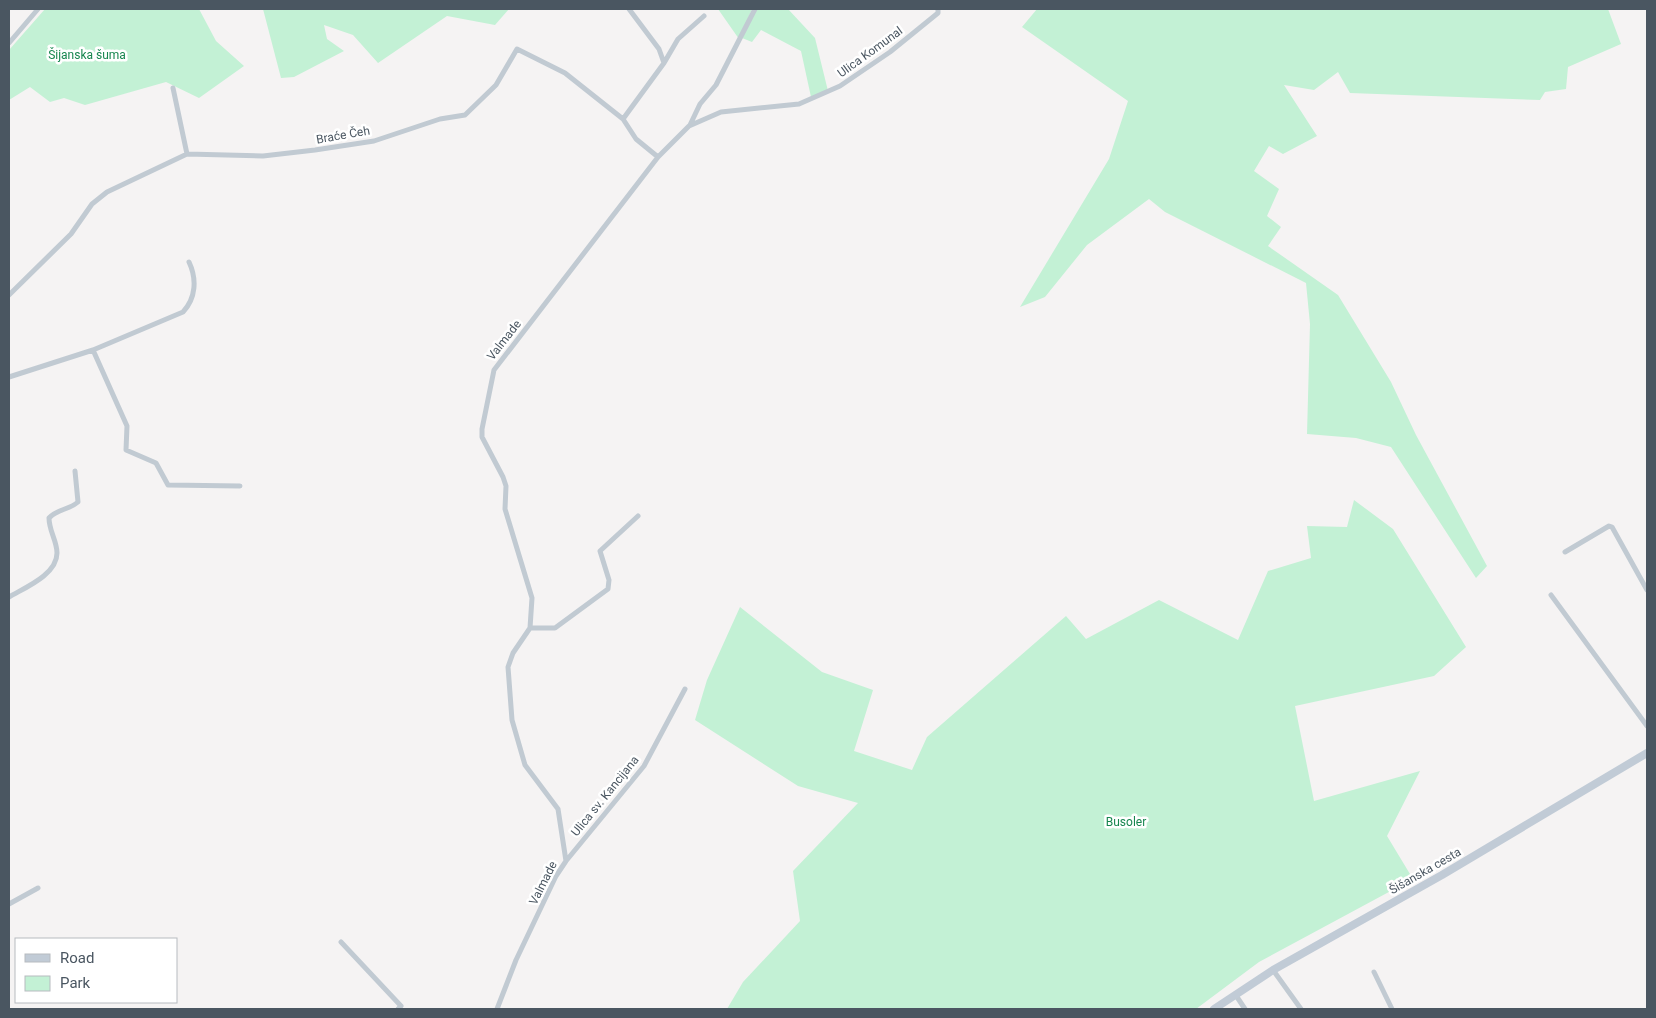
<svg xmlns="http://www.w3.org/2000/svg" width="1656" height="1018" viewBox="0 0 1656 1018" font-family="Roboto,sans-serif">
<rect width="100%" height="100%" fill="#f5f3f3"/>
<path fill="#c3f1d5" d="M45,9H199L216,41L244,66L199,98L166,82L85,105L64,98L50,102L30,87L9,100V50Z
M263,9H509L495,25L447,16L378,63L353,35L324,25L327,39L344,51L294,77L281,78Z
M718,9H752L739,39Z
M755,9H788L815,38L828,91L811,97L801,51L761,30L752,42L742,38Z
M1037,9H1608L1621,44L1568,67L1566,89L1545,92L1540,100L1350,93L1338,72L1314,90L1284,85L1317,136L1283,154L1269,146L1254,171L1279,189L1267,216L1281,227L1268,246L1338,295L1391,382L1416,435L1487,566L1476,578L1391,447L1356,438L1307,434L1310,324L1306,283L1165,212L1149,199L1087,245L1045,297L1020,307L1109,159L1128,101L1022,27Z
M1354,500L1393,529L1466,647L1434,676L1295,706L1314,801L1420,771L1387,836L1413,879L1259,962L1196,1009H727L743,982L800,921L793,871L858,803L798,786L695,720L707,680L740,607L822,672L873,690L854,751L912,770L927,737L1066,616L1086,639L1159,600L1238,640L1268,571L1311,558L1307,526L1347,527Z"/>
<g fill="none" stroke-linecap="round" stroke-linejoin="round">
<path stroke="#c1cad2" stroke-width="5" d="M9,43L38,9
M664,63L678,39L704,16
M173,88L187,154
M623,119L664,63L659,49L629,9
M690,125L700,104L716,85L755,9
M9,295L71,234L92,204L107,192L187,154L263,156L315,150L374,141L440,119L465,115L496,85L517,49L565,73L623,119L636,139L658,157
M93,350L183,312C196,298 197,279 189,262
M9,377L93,350L127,426L126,450L156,463L168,485L240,486
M1565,552L1609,526L1612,527L1647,590
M1551,595L1647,726
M9,597C24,588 57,575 57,553C57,541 49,531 49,518C57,509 69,510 78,502L75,471
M530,628H555L608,589L609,580L600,551L638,516
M566,861L644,766L685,689
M9,904L38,888
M341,942L401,1006L398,1009
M1273,970L1301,1009
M1374,972L1392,1009
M1235,994L1245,1009
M497,1009L516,960L556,876L566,861L558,809L525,765L512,720L508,667L513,653L530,628L532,598L505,509L506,486L503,477L482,437V429L494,370L658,157L689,126L721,112L799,104L840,86L890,52L938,13V9"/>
<path stroke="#c1cbd6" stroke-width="8" d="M1214,1009L1273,970L1442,875L1647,753"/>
</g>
<g text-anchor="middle" stroke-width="5" stroke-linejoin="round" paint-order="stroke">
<g font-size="12" fill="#4a5661" stroke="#fff">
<text transform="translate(870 52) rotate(-36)" y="4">Ulica Komunal</text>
<text transform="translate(343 135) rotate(-10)" y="4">Braće Čeh</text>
<text transform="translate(504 340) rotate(-52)" y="4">Valmade</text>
<text transform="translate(605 796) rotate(-51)" y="4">Ulica sv. Kancijana</text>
<text transform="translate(1425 871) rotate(-30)" y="4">Šišanska cesta</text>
<text transform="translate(543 883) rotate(-63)" y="4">Valmade</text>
</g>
<g font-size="12" fill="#17864f" stroke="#fff">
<text x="87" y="59">Šijanska šuma</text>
<text x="1126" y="826">Busoler</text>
</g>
</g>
<rect width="1656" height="1018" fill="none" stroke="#4a5661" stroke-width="20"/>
<rect x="15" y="938" width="162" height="65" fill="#ffffff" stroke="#b7bbc0"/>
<rect x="25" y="954" width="25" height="8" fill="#c1cbd6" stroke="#b7bbc0"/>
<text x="60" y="963" font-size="15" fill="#4a5661">Road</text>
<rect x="25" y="976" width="25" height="15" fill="#c3f1d5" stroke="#b7bbc0"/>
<text x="60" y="988" font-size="15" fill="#4a5661">Park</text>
</svg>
